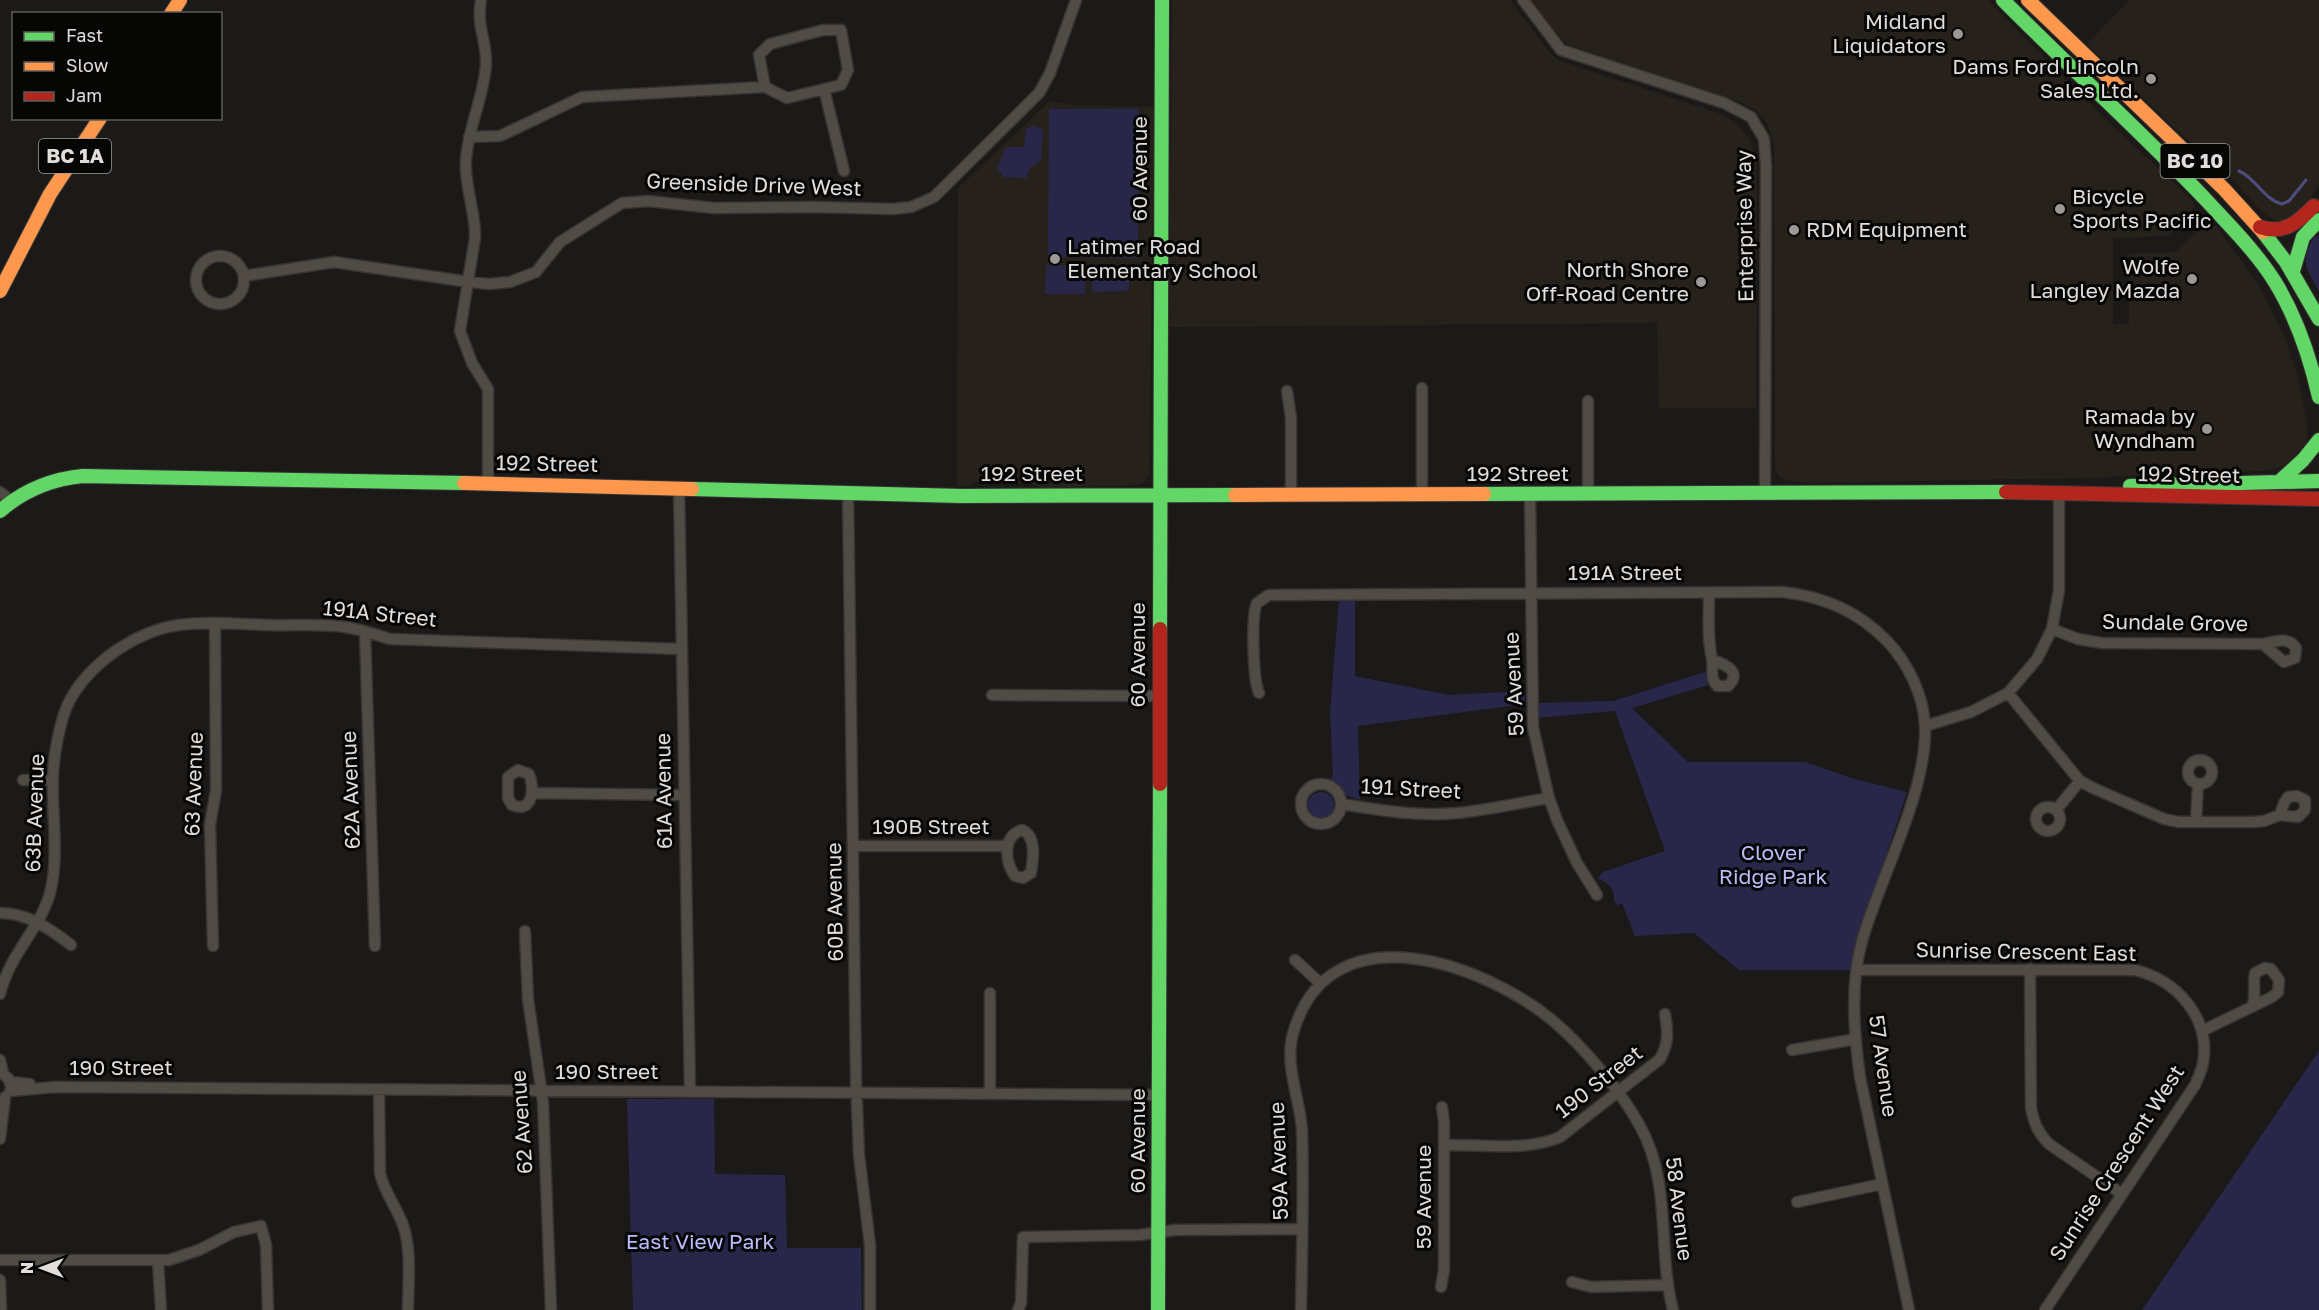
<svg xmlns="http://www.w3.org/2000/svg" width="2319" height="1310" viewBox="0 0 2319 1310" font-family="'Golos Text',sans-serif">
<rect width="100%" height="100%" fill="#1b1a19"/>
<path fill="#26211b" d="M1172,0H1510L1552,55L1558,60L1721,114L1734,121L1749,138L1757,164L1756,408H1659L1657,323L1169,327Z
M1531,0H1988L2092,106L2193,201L2194,206L2190,215L2169,236L2113,238V324H2129V253H2166L2176,251L2201,226L2210,224L2216,226L2259,285L2285,338L2296,372L2304,406L2308,430L2307,442L2285,466L2261,471L2081,478L1805,483L1780,478L1775,469L1774,145L1767,123L1757,112L1741,102L1567,44L1554,30Z
M2129,0H2319V184L2311,198L2290,219L2277,221L2263,213L2235,182L2168,122L2087,44Z
M1050,101L1074,105L1154,107L1149,475L1144,482L1137,485L1043,488L1028,483L976,482L968,486H957L958,188Z"/>
<path fill="#292749" d="M1049,109H1139L1138,258L1048,257Z
M1034,125L1043,130L1041,160L1029,169L1026,178L1004,177L997,168L1006,147H1024L1026,129Z
M2319,236V291C2306,267 2299,263 2314,237Z
M1046,265L1086,266L1085,294H1045Z
M1129,268V291L1092,292V269Z
M1339,600H1355V676L1448,695L1525,691V704L1358,726L1360,800L1346,795L1330,782L1333,774L1330,712Z
M1705,672L1708,685L1632,708L1688,762H1805L1851,778L1907,792L1876,886L1861,923L1851,970H1739L1694,933L1635,936L1622,903L1618,905L1614,902C1615,890 1610,882 1597,879L1603,872L1665,851L1615,711L1537,718L1536,703L1613,701Z
M1308 805a13 13 0 1 1 26 0a13 13 0 1 1-26 0Z
M2319,1051V1310H2142Z
M627,1099H714L715,1174L785,1175L787,1248H861L862,1310H633Z"/>
<g fill="none" stroke-linecap="round" stroke-linejoin="round">
<path stroke="#4e4d7d" stroke-width="3" d="M2239,171C2256,178 2264,200 2282,204L2289,201L2306,180"/>
<g stroke="#373534" stroke-width="13">
<path id="street" d="M481,0C476,26 487,41 486,64C484,97 468,127 466,160C464,186 476,212 475,238L460,331L472,363L488,389V483
M1523,0L1561,50L1724,103L1751,117L1764,139L1766,166L1765,493
M824,89L844,171
M469,137L500,136L582,97L765,87L787,98L841,85L848,70L841,30H823L770,44L759,55L765,87
M196 280a24 24 0 1 1 48 0a24 24 0 1 1-48 0Z
M244,276L334,262L469,282L489,284L510,282L536,272L560,242L622,203L648,201L714,208L814,207L893,209L911,207L934,197L1039,93L1050,73L1076,0
M1422,388V495
M1287,391L1291,418V496
M1588,401V494
M679,488L690,1092
M0,492L11,501
M848,492L856,1081L859,1155L870,1245V1310
M1530,495L1533,727L1549,798L1557,820L1577,863L1597,895
M1709,593C1709,615 1707,638 1712,659C1714,669 1709,676 1717,686H1728C1743,672 1725,664 1712,660
M2052,629L2078,639L2102,643L2263,644C2276,641 2288,636 2296,648L2295,658L2284,662L2263,644
M365,632L375,946
M1259,693C1253,680 1251,615 1257,603L1269,595L1782,592C1822,596 1859,612 1887,641C1908,663 1924,696 1925,727C1927,793 1880,877 1862,941C1850,984 1854,1034 1860,1077L1909,1310
M2008,693L2080,781L2093,788L2164,819L2179,822H2253L2264,821L2280,815L2298,817L2305,810V800L2297,796L2288,797L2284,803L2280,815
M992,695L1159,696
M1925,726L1971,712L2008,693L2037,659L2052,629L2059,590V492
M2188 772a12 12 0 1 1 24 0a12 12 0 1 1-24 0Z
M518,770L529,774C535,788 533,814 512,805L508,798V777Z
M23,780H53
M1301 804a20 20 0 1 1 40 0a20 20 0 1 1-40 0Z
M532,793L683,795
M1341,804C1380,810 1418,817 1457,813C1488,810 1518,803 1549,798
M2036 819a12 12 0 1 1 24 0a12 12 0 1 1-24 0Z
M2056,810L2080,781
M2196,822L2198,784
M1022,830C1037,836 1033,859 1031,873L1023,878L1015,876C1005,862 1002,836 1022,830Z
M854,846H1008
M0,913C26,912 52,930 71,945
M525,931L528,999L543,1102L551,1310
M213,946L210,825L216,790L215,623
M1295,960L1320,983
M2030,969L2031,1108C2034,1123 2038,1133 2049,1144L2122,1194
M1857,970H2135C2176,980 2211,1017 2203,1063C2202,1070 2198,1078 2195,1085L2045,1310
M0,994C10,952 43,926 51,889C61,842 47,795 56,748C59,730 64,708 74,693C96,659 138,631 178,625C208,621 239,624 269,625C295,626 324,623 350,628C363,630 377,635 390,639L680,649
M2202,1031L2272,997L2278,992L2279,980L2271,969L2265,968L2255,973C2252,985 2257,995 2252,1007
M1792,1050L1856,1039
M0,1060L3,1073
M0,1072L8,1078L11,1086
M10,1082L30,1084
M379,1090L380,1173C384,1192 396,1206 403,1225C412,1250 408,1284 408,1310
M10,1091L55,1087L1159,1095
M990,1094V993
M0,1139L5,1097
M1444,1145C1482,1144 1525,1152 1560,1137L1660,1059C1669,1043 1668,1032 1665,1014
M1797,1202L1882,1184
M0,1260H169L199,1250L234,1232L261,1226L266,1245L268,1310
M158,1261L161,1310
M0,1280L1,1310
M1572,1282L1591,1287L1668,1285
M1441,1287L1444,1270V1122L1442,1107
M1018,1310L1021,1303L1023,1237L1139,1235L1175,1230L1302,1229
M1301,1310C1302,1250 1304,1190 1302,1130C1300,1098 1283,1063 1294,1030C1331,910 1481,962 1552,1020C1583,1046 1621,1091 1640,1126C1672,1183 1657,1249 1673,1310"/>
</g>
<g stroke="#373534" stroke-width="16">
<path id="fast" d="M2003,0C2070,68 2142,132 2208,202C2231,227 2257,253 2275,282C2297,318 2310,357 2319,397
M2263,232L2286,262L2319,319
M2293,271L2303,237L2319,220
M2280,481L2303,460L2319,440
M2130,486L2319,481
M692,489L961,496L1235,495
M1484,494L2006,492
M0,511C24,490 51,479 83,476L464,483
M1160,629L1162,0
M1158,1310L1160,784"/>
</g>
<g stroke="#373534" stroke-width="16">
<path id="slow" d="M2028,0L2224,189L2263,232
M171,14L180,0
M0,291L50,194L100,118
M464,483L692,489
M1235,495L1484,494"/>
</g>
<g stroke="#373534" stroke-width="16">
<path id="jam" d="M2260,227C2284,235 2298,222 2314,206
M2006,492L2319,499
M1160,784V629"/>
</g>
<use href="#street" stroke="#504b45" stroke-width="10"/>
<use href="#fast" stroke="#63d668" stroke-width="14"/>
<use href="#slow" stroke="#ff974d" stroke-width="14"/>
<use href="#jam" stroke="#b3261e" stroke-width="14"/>
</g>
<g fill="#9b9998" stroke="#060605" stroke-width="2">
<circle cx="1958" cy="34" r="6"/>
<circle cx="2151" cy="79" r="6"/>
<circle cx="2060" cy="209" r="6"/>
<circle cx="1794" cy="230" r="6"/>
<circle cx="1055" cy="259" r="6"/>
<circle cx="2192" cy="279" r="6"/>
<circle cx="1701" cy="282" r="6"/>
<circle cx="2207" cy="429" r="6"/>
</g>
<g text-anchor="middle" stroke-width="6" stroke-linejoin="round" paint-order="stroke">
<g fill="#060605" stroke="#9f9d9c" stroke-width="1.5">
<rect x="39" y="139" width="72" height="34" rx="4.5"/>
<rect x="2160.5" y="144" width="69" height="34" rx="4.5"/>
</g>
<g font-size="20" font-weight="bold" fill="#e0dedc">
<text x="75" y="163">BC 1A</text>
<text x="2195" y="168">BC 10</text>
</g>
<g font-size="21" fill="#e0dedc" stroke="#060605" text-anchor="end">
<text x="1946" y="29">Midland<tspan x="1946" dy="24">Liquidators</tspan></text>
<text x="2139" y="74">Dams Ford Lincoln<tspan x="2139" dy="24">Sales Ltd.</tspan></text>
<text x="2072" y="204" text-anchor="start">Bicycle<tspan x="2072" dy="24">Sports Pacific</tspan></text>
<text x="1806" y="237" text-anchor="start">RDM Equipment</text>
<text x="1067" y="254" text-anchor="start">Latimer Road<tspan x="1067" dy="24">Elementary School</tspan></text>
<text x="2180" y="274">Wolfe<tspan x="2180" dy="24">Langley Mazda</tspan></text>
<text x="1689" y="277">North Shore<tspan x="1689" dy="24">Off-Road Centre</tspan></text>
<text x="2195" y="424">Ramada by<tspan x="2195" dy="24">Wyndham</tspan></text>
</g>
<g font-size="21" fill="#e0dedc" stroke="#060605">
<text transform="translate(1140 169) rotate(-90)" y="7">60 Avenue</text>
<text transform="translate(754 185) rotate(2)" y="7">Greenside Drive West</text>
<text transform="translate(1745 226) rotate(-91)" y="7">Enterprise Way</text>
<text transform="translate(547 464) rotate(1)" y="7">192 Street</text>
<text x="1032" y="481">192 Street</text>
<text x="1518" y="481">192 Street</text>
<text transform="translate(2189 475) rotate(1)" y="7">192 Street</text>
<text x="1625" y="580">191A Street</text>
<text transform="translate(380 614) rotate(6)" y="7">191A Street</text>
<text transform="translate(2175 623) rotate(1)" y="7">Sundale Grove</text>
<text transform="translate(1138 655) rotate(-90)" y="7">60 Avenue</text>
<text transform="translate(1514 684) rotate(-93)" y="7">59 Avenue</text>
<text transform="translate(194 784) rotate(-88)" y="7">63 Avenue</text>
<text transform="translate(1411 789) rotate(3)" y="7">191 Street</text>
<text transform="translate(351 790) rotate(-92)" y="7">62A Avenue</text>
<text transform="translate(664 791) rotate(-91)" y="7">61A Avenue</text>
<text transform="translate(35 813) rotate(-88)" y="7">63B Avenue</text>
<text x="931" y="834">190B Street</text>
<text transform="translate(835 902) rotate(-91)" y="7">60B Avenue</text>
<text transform="translate(2026 952) rotate(1)" y="7">Sunrise Crescent East</text>
<text transform="translate(1883 1066) rotate(82)" y="7">57 Avenue</text>
<text x="121" y="1075">190 Street</text>
<text x="607" y="1079">190 Street</text>
<text transform="translate(1599 1082) rotate(-38)" y="7">190 Street</text>
<text transform="translate(522 1122) rotate(-94)" y="7">62 Avenue</text>
<text transform="translate(1138 1141) rotate(-90)" y="7">60 Avenue</text>
<text transform="translate(1279 1161) rotate(-92)" y="7">59A Avenue</text>
<text transform="translate(2117 1163) rotate(-57)" y="7">Sunrise Crescent West</text>
<text transform="translate(1424 1197) rotate(-90)" y="7">59 Avenue</text>
<text transform="translate(1679 1209) rotate(83)" y="7">58 Avenue</text>
</g>
<g font-size="21" fill="#bcbdff" stroke="#060605">
<text x="1773" y="860">Clover<tspan x="1773" dy="24">Ridge Park</tspan></text>
<text x="700" y="1249">East View Park</text>
</g>
</g>
<rect x="12" y="12" width="210" height="108" fill="#060605" stroke="#5d5c5b" stroke-width="1.5"/>
<rect x="24" y="32" width="30" height="9" fill="#63d668" stroke="#5d5c5b" stroke-width="1.5"/>
<text x="66" y="42" font-size="18" fill="#e0dedc">Fast</text>
<rect x="24" y="62" width="30" height="9" fill="#ff974d" stroke="#5d5c5b" stroke-width="1.5"/>
<text x="66" y="72" font-size="18" fill="#e0dedc">Slow</text>
<rect x="24" y="92" width="30" height="9" fill="#b3261e" stroke="#5d5c5b" stroke-width="1.5"/>
<text x="66" y="102" font-size="18" fill="#e0dedc">Jam</text>
<g transform="translate(42 1268) rotate(270)" stroke="#060605" stroke-width="4.5" paint-order="stroke">
<path d="M0-4.5L10 22L0 15L-10 22Z" fill="#e0dedc"/>
<text y="-9" font-size="16" font-weight="bold" text-anchor="middle" fill="#e0dedc">N</text>
</g>
</svg>
